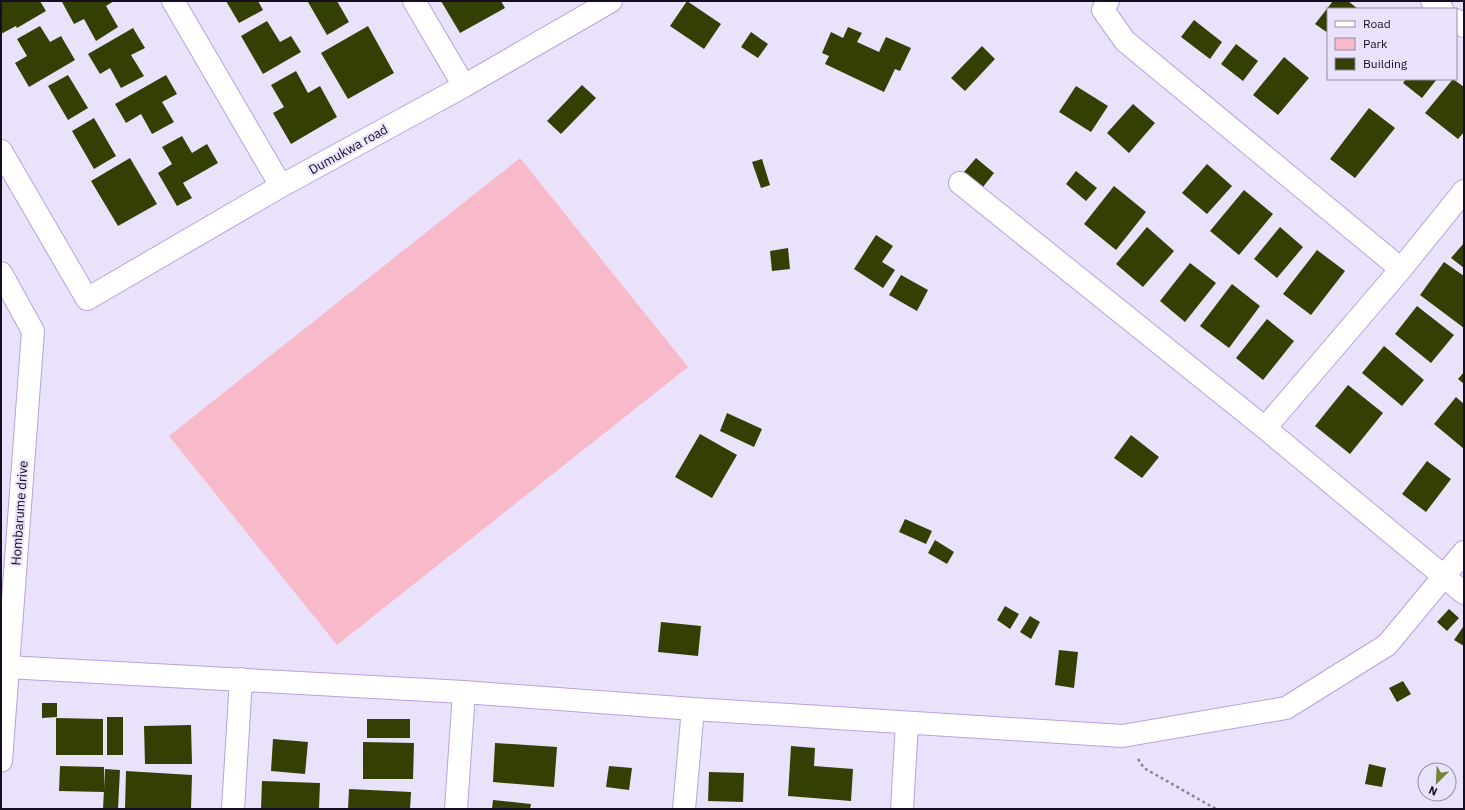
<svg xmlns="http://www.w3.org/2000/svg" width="1465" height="810" viewBox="0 0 1465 810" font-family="'IBM Plex Sans',sans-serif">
<rect width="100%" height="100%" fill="#eae1fb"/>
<path fill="#f8bacb" d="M520,158L688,367L337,645L169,436Z"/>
<path fill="#344003" d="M1,1H40L46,11L17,28L16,26L1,34Z
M63,1H114L106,6L118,27L96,41L84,19L74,24L62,2Z
M226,1H258L263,10L239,23Z
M310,1H337L349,22L327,35L308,2Z
M441,1H501L505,8L460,33Z
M687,1L721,24L704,49L670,26Z
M1333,1H1348L1358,9H1328V33L1315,24Z
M1194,20L1222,42L1210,59L1181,37Z
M267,21L280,42L291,36L301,52L263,74L241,36Z
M40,26L50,42L61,36L75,60L29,87L15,63L27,56L17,39Z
M368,26L394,73L348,99L321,53Z
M848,27L862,33L857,42L879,52L886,37L911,48L900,71L895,69L884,92L825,64L829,56L822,53L831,32L843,38Z
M133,28L145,48L131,55L144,76L121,88L110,68L100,74L88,54Z
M751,32L768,44L758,58L741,47Z
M1236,44L1258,61L1243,81L1221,64Z
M982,46L995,59L965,91L951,78Z
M1284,57L1309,78L1278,115L1253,95Z
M296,71L308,93L320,86L337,117L291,144L273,113L284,107L271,85Z
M68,75L88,108L68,120L48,86Z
M166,75L177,94L162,102L174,122L152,134L141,114L126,123L115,104Z
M1406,79H1437L1422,98L1403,83Z
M1453,79L1464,87V132L1458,139L1425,113Z
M582,85L596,98L561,134L547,121Z
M1076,86L1108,106L1091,132L1059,112Z
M1133,104L1155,123L1129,153L1107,133Z
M1369,108L1395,128L1355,178L1330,159Z
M94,118L116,156L94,169L72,131Z
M182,136L192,153L207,144L218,163L183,183L192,198L177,206L158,173L172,164L162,147Z
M130,158L157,204L118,226L91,181Z
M976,158L994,173L983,187L964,172Z
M762,159L770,185L761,188L752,162Z
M1207,164L1232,186L1207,214L1182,193Z
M1076,171L1097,188L1086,201L1066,184Z
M1114,186L1146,212L1116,250L1084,224Z
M1244,190L1273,214L1239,255L1210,231Z
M1147,227L1174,251L1143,287L1116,264Z
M1280,227L1303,247L1277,278L1254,259Z
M876,235L893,246L882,262L895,270L883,288L854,269Z
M1464,243V268L1451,258Z
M788,248L790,269L772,271L770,251Z
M1317,250L1345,271L1311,315L1283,294Z
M1444,262L1464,276V328L1420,295Z
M1190,263L1216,283L1185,322L1160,301Z
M901,275L928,290L917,311L889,295Z
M1232,284L1260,306L1229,348L1200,326Z
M1417,306L1454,335L1431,363L1395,334Z
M1267,319L1294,341L1263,380L1236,358Z
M1384,346L1424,380L1402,406L1362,373Z
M1464,372V384L1458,379Z
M1348,385L1383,413L1350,454L1315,426Z
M1456,397L1464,404V449L1434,424Z
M727,413L762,429L754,447L720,431Z
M700,434L737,455L712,498L675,477Z
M1131,435L1159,457L1142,478L1114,458Z
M1427,461L1451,479L1426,512L1402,494Z
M905,519L932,531L926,544L899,532Z
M935,540L954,552L947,564L928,553Z
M1005,606L1019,614L1010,629L997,620Z
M1449,609L1459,618L1447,631L1437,622Z
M1030,616L1040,622L1031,639L1020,632Z
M661,622L701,626L698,656L658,652Z
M1463,627L1464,628V646L1454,640Z
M1059,650L1078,652L1074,688L1055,685Z
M1403,681L1411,694L1397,702L1389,688Z
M42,703H57V717L42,718Z
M107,717H123V755H107Z
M56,718L103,719V755H56Z
M367,719H410V738H367Z
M191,725L192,764H145L144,726Z
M273,739L308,742L305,774L271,771Z
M363,742L414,743L413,779H363Z
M495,743L557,747L554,787L493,782Z
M791,746L815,748L814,766L853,769L851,801L788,796Z
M1369,764L1386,768L1382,787L1365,784Z
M60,766L104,767V792L59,791Z
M609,766L632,768L629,790L606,787Z
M105,769L120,770L118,809H103Z
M126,771L192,775L191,809H125Z
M709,772L744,773L743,802L708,801Z
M262,781L320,783L319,809H261Z
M349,789L411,792L410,809H348Z
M493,800L531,804L530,809H492Z"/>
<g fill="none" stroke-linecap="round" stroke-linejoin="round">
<g stroke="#b8a2df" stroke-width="24">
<path id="minor" d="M173,1L281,186
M414,1L464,86
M1108,1L1103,10L1125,41L1401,269
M1432,1L1442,9
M1456,20L1464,26
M1,151L87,299L281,186L464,86L611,1
M960,183L1265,428L1464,593
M1265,428L1401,269L1464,191
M7,667L464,692L693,709L1122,736L1286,708L1387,645L1464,552
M233,809L241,679
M456,809L464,692
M684,809L693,709
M902,809L907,723"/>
</g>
<g stroke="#b8a2df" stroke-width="24">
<path id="tertiary" d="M1,273L33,331L1,761"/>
</g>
<path stroke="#8e859d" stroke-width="2.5" stroke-dasharray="3 3" stroke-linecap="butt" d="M1138,759L1144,768L1216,809"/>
<use href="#minor" stroke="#fff" stroke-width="22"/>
<use href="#tertiary" stroke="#fff" stroke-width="22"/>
</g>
<g text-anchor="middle" stroke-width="4" stroke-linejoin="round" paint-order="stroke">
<g font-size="13" fill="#160d23" stroke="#eae1fb">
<text transform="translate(348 149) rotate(-29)" y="5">Dumukwa road</text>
<text transform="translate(19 513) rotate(-86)" y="5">Hombarume drive</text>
</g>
</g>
<rect width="1465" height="810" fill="none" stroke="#160d23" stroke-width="4"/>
<rect x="1327" y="8" width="130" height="72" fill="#eae1fb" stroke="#958ca5"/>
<rect x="1335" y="21" width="20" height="6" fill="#ffffff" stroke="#958ca5"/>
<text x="1363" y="28" font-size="12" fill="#160d23">Road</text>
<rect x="1335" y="38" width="20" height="12" fill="#f8bacb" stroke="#958ca5"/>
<text x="1363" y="48" font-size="12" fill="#160d23">Park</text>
<rect x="1335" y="58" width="20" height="12" fill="#344003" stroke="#958ca5"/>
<text x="1363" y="68" font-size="12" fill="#160d23">Building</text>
<g transform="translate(1437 782) rotate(204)"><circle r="19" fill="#eae1fb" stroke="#958ca5"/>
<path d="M0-3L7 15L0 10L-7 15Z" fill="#728535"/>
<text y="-6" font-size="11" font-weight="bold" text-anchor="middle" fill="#160d23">N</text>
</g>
</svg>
